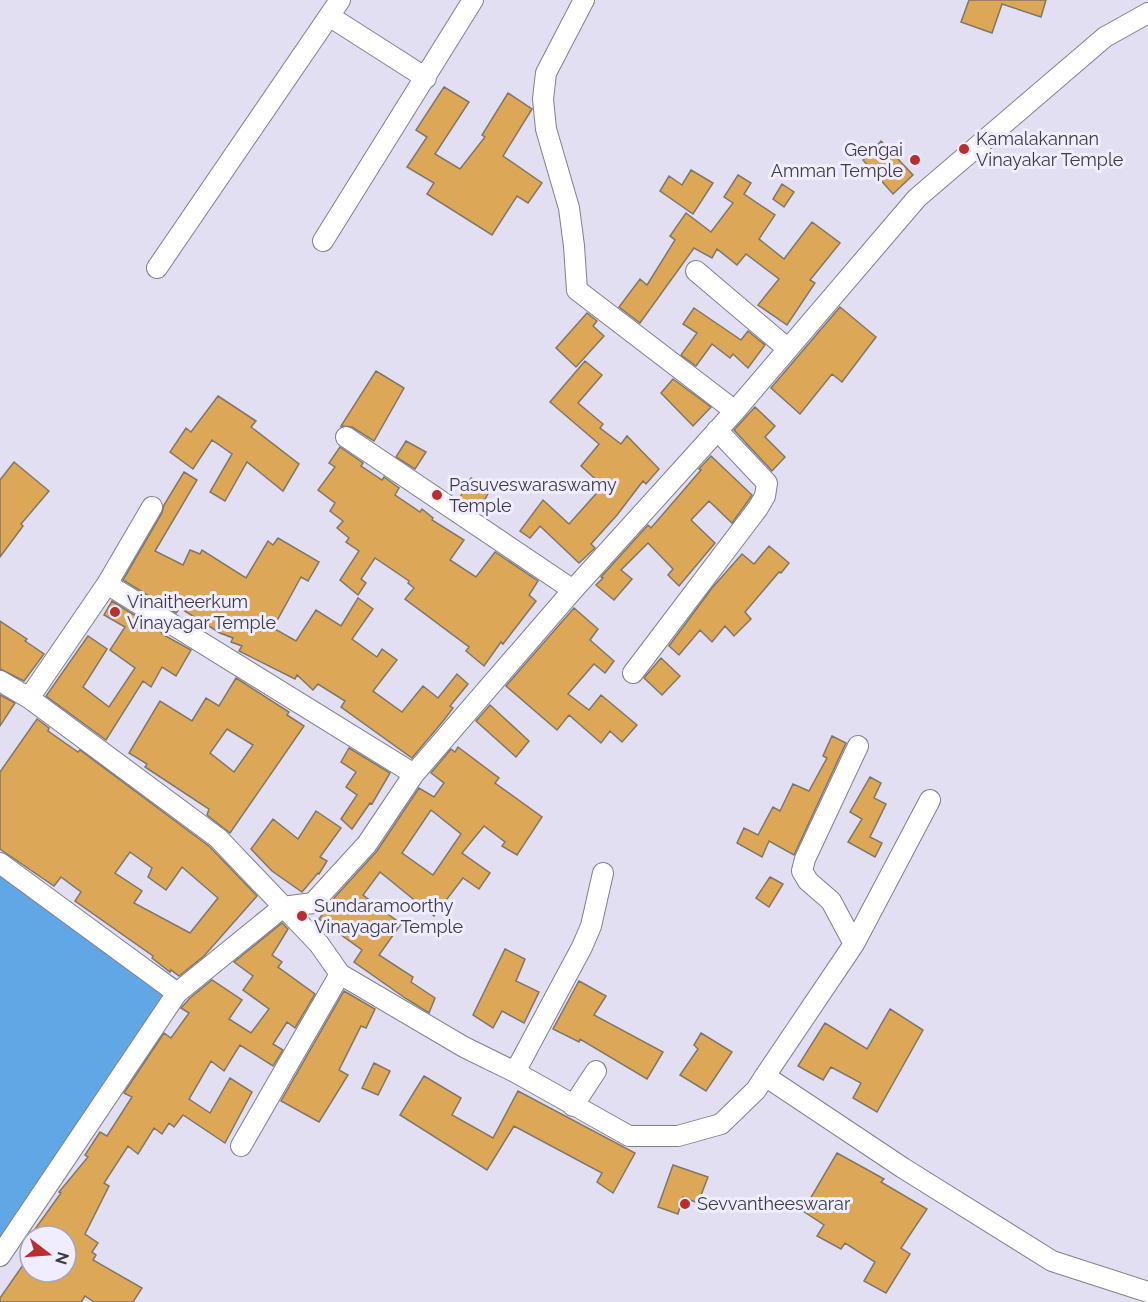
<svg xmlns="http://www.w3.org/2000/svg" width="1148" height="1302" viewBox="0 0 1148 1302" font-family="Raleway,sans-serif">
<rect width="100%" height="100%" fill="#e2dff2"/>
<path fill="#62a7e5" d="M0,853L187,986L0,1249Z"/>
<path fill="#dca857" stroke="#807668" stroke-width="1.5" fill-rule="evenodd" d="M969,0H1046L1041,17L1002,4L992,33L961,22Z
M444,87L469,102L435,154L460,169L485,137L482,135L508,93L532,109L503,156L542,183L528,203L517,196L492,235L427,194L434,183L407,167L427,137L416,130Z
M881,141L913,175L893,194L863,160Z
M691,170L713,183L693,214L660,191L669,176L682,185Z
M738,175L751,183L744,194L775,215L759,239L784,259L812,222L840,243L810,280L815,283L787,325L758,305L779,279L746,254L737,265L717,249L712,258L694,248L640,323L619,307L640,279L647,285L675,240L670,236L686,213L711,232L733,203L724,197Z
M782,184L794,192L784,207L773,199Z
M840,307L876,337L842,382L832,374L800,414L771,388Z
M694,308L741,340L748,331L765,345L748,368L733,354L730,358L712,344L696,366L681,355L697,333L683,324Z
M587,313L597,321L593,326L604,336L576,367L556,348Z
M585,361L602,375L578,403L603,424L600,428L621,444L627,436L659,469L646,484L643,481L617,515L591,544L595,548L579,563L540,526L530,538L520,531L543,500L569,524L603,486L581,466L599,444L550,402Z
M376,371L404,388L374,441L352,427L341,426Z
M673,379L711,407L693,426L661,393Z
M218,396L256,421L251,427L299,464L283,491L247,462L225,501L210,492L232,454L212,440L193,469L170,452L186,428L191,432Z
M755,407L775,426L765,437L785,457L772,471L734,430Z
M406,441L426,452L415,469L396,457Z
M340,447L363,463L361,466L382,480L384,477L399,488L395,495L420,512L422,509L433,518L432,520L464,540L450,560L476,577L495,552L538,581L529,595L536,601L503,644L501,642L484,666L466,651L469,647L405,599L414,588L408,583L409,581L375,558L361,579L366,583L358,595L340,580L359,551L346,542L349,538L337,528L343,521L330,511L335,503L318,490L335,467L329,463Z
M711,456L752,495L748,501L732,523L709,501L691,520L715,543L679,586L668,575L673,569L648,543L621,570L632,579L614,600L596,585L603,578L601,577L648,525L651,528L701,470L699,469Z
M14,462L49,491L21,524L23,526L0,557V480Z
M184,472L197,480L155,551L183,565L190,550L200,554L202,550L246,578L268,541L273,545L278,538L319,562L308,581L301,577L273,628L296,641L316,610L341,626L358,598L373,609L352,639L377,657L382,649L397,660L373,691L402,712L423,686L438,698L457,674L468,684L450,706L453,708L444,720L412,758L341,707L345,701L318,684L313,690L297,675L295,679L239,651L242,646L231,642L233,638L220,633L180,608L176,613L123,580L162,513L164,505Z
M471,478L490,490L478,512L459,499Z
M769,546L789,563L781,573L779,572L745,612L751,619L734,636L725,626L712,642L700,630L679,655L669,646L712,588L742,554L754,564Z
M112,601L163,633L162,634L191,650L176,676L162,667L151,687L143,681L106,740L46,696L88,636L107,649L83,687L109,707L135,668L110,650L125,627L104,615Z
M574,608L598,629L590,640L614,661L605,673L594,664L568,694L589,710L601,695L637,725L622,742L610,731L601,743L569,715L557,730L506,686Z
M0,621L27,639L25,641L44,654L24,681L0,669Z
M661,658L680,676L662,695L644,678Z
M236,678L289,712L287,715L304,726L230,833L207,815L209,809L145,767L147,764L129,753L160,701L192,721L206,698L219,706ZM227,729L253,745L234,772L210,753Z
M0,695L15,703L0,726Z
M490,705L529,741L516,757L476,721Z
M37,719L49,728L48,731L78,752L80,750L210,847L257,896L204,956L179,976L171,970L170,972L152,958L153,956L75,901L81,892L61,877L54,886L0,849V772ZM130,852L152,868L148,877L166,890L182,867L218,898L190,933L134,903L142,891L115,873Z
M832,736L846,743L794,855L769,841L762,857L737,843L744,828L758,835L773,807L780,811L793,784L809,791L827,758L823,756Z
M458,747L499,778L495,783L542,817L517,855L502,846L505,842L484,826L462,853L490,873L479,889L463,878L434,916L380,872L363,895L401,924L379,955L413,977L411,982L435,998L429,1013L405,998L354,962L362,950L319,919L335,897L377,851L419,788L434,797L444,783L431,773L451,749L455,752ZM431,810L461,834L433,875L402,853Z
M349,748L390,773L372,804L370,803L352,829L341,819L357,795L346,787L356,772L341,762Z
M870,777L881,783L874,798L886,804L870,837L882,843L875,857L848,842L862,819L850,812Z
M316,811L341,828L320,857L327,861L319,874L318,873L302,892L272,871L251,849L273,819L298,839Z
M770,877L783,884L769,907L756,898Z
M282,923L288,929L272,955L282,962L278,967L315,994L295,1028L287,1022L273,1044L283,1050L273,1066L240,1045L224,1071L211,1061L189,1099L210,1113L230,1078L252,1092L225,1143L183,1115L174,1127L169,1123L162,1134L154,1128L138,1154L128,1146L104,1183L109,1186L85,1234L98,1243L92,1252L96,1255L93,1260L142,1288L133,1302H94L85,1296L81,1302H0V1298L30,1255V1272H66V1236H45L35,1229L61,1193L59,1192L88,1157L85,1155L100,1132L107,1136L132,1097L124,1093L164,1033L171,1038L189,1013L181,1008L190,998L212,980L242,1000L229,1019L251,1033L269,1009L243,990L253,976L234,962Z
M505,949L525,959L516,981L539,992L524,1023L502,1011L493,1028L473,1015Z
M579,981L606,996L594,1015L663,1052L647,1079L580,1039L579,1042L553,1029Z
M344,991L375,1009L366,1028L361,1026L339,1070L348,1075L319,1122L281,1101Z
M890,1009L923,1030L877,1112L853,1098L861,1083L831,1067L823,1080L798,1066L825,1023L867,1049Z
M701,1033L732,1052L706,1091L680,1075L698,1049L694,1045Z
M374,1063L390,1071L378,1095L362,1088Z
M424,1076L461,1098L452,1115L493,1138L518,1091L635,1153L613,1193L597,1182L602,1173L514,1126L487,1170L400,1115Z
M837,1153L884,1179L881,1182L927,1209L901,1248L910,1254L886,1293L864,1281L875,1262L845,1243L841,1249L817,1236L824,1225L803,1211Z
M673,1165L708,1177L698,1203L683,1197L678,1214L658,1207Z"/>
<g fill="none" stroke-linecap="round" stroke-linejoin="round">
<g stroke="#817f8f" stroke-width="22">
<path id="minor" d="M584,0L546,73L543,99L546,129L569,208L574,246L577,290L735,411
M329,16L426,78
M323,241L473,0
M157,268L340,0
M696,271L788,349
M346,437L573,590
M107,584L414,774
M633,673L758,508L765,496L767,483L717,430
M0,681L29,698L218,838L319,944L340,974L464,1047L515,1072L629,1136H678L721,1124L756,1090L765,1076L903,1168L1052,1261L1148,1292
M29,698L107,584L152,507
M0,863L177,993
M854,944L930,800
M515,1072L582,947L591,926L603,873
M765,1076L854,944L831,901L808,881L802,871L805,859L858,746
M573,1106L596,1071
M241,1146L340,974
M0,1256L177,993L283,907L313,903L367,844L414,774L573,590L735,411L917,198L1105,37L1148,13"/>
</g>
<use href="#minor" stroke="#fff" stroke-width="20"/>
</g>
<g fill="#bc2d2e" stroke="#efedff" stroke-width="2">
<circle cx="964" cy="149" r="6"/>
<circle cx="915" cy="160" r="6"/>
<circle cx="437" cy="495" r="6"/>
<circle cx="115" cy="612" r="6"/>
<circle cx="302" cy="916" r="6"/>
<circle cx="685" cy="1204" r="6"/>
</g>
<g text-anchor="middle" stroke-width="6" stroke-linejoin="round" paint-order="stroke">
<g font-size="18" fill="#3c3b42" stroke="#efedff" text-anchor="start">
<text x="976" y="145">Kamalakannan<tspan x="976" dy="21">Vinayakar Temple</tspan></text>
<text x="903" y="156" text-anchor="end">Gengai<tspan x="903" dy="21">Amman Temple</tspan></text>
<text x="449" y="491">Pasuveswaraswamy<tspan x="449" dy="21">Temple</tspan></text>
<text x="127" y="608">Vinaitheerkum<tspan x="127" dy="21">Vinayagar Temple</tspan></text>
<text x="314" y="912">Sundaramoorthy<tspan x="314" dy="21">Vinayagar Temple</tspan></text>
<text x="697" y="1210">Sevvantheeswarar</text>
</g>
</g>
<g transform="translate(48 1254) rotate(107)"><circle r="28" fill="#efedff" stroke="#a7a6b3" stroke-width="1.5"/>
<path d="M0-4.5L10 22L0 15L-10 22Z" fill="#bc2d2e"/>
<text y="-9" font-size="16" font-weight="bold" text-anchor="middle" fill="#3c3b42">N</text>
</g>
</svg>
